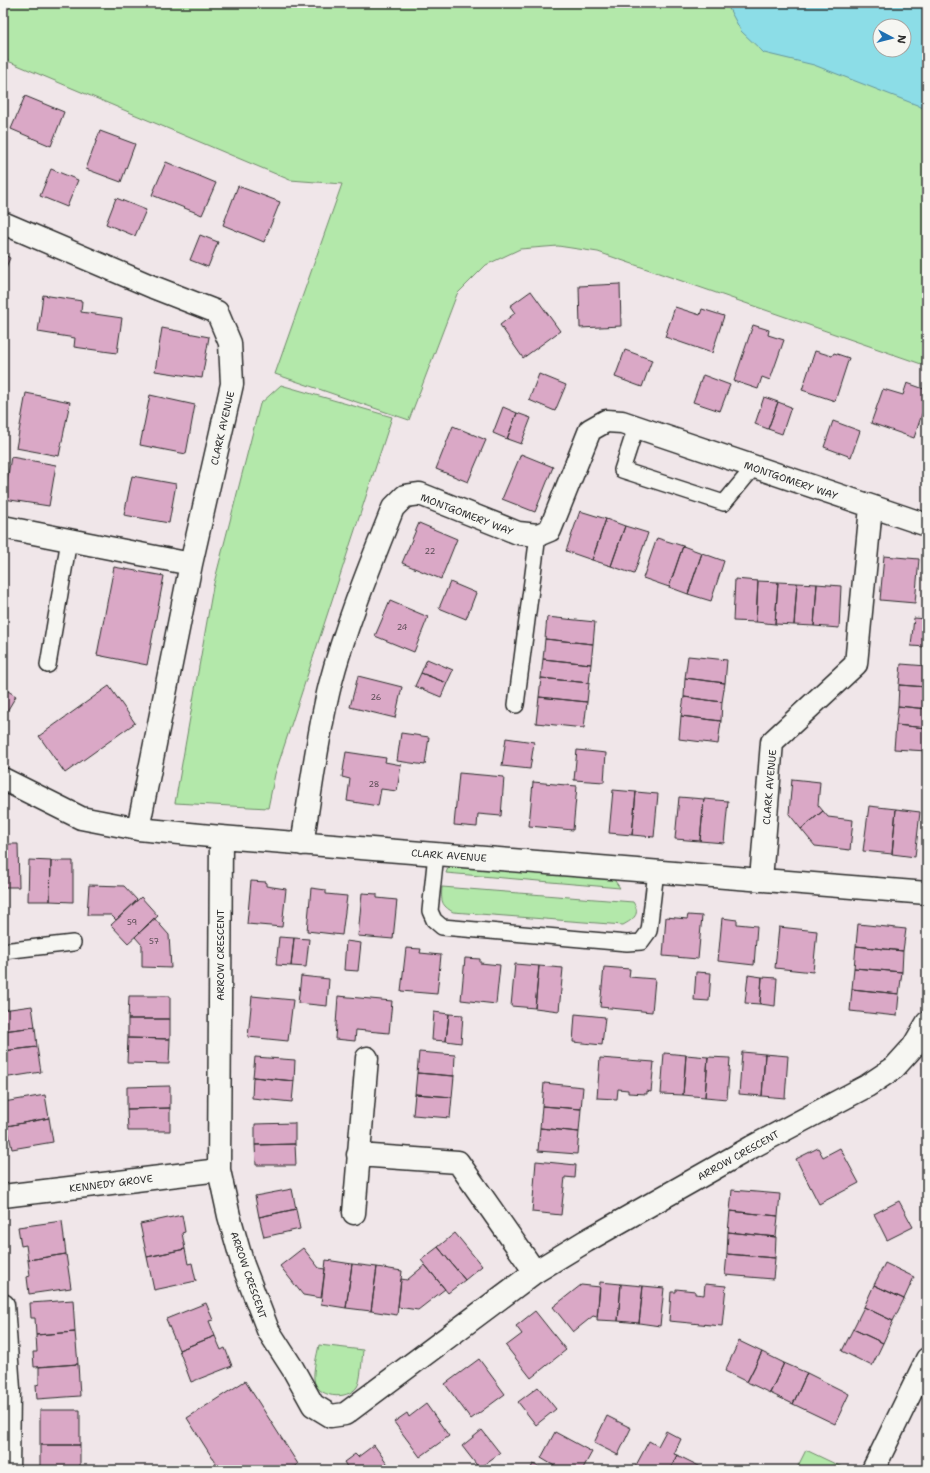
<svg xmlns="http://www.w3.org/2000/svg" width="930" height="1473" viewBox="0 0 930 1473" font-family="'Shantell Sans',sans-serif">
<rect width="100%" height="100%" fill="#f0e6e9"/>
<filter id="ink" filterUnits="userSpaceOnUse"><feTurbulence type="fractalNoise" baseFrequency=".025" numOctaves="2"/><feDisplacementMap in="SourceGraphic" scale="8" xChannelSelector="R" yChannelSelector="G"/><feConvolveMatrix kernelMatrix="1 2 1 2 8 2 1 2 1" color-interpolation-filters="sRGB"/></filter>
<g filter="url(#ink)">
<path fill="#b3e8aa" stroke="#6f8a6a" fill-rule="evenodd" d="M3,3H927V366L598,252L558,246L520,249L486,265L457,294L409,420L275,374L342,184L290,180L3,59ZM880,26H904V50H880Z
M281,385L392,417L275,774L268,808L175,803L213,587L260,404Z
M469,864L610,874L620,888L446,873L448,868Z
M442,887L633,902C641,914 634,919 623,925L453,912C441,905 441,901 442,887Z
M319,1345L363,1350C362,1358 361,1382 357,1387C347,1401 316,1398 314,1379C313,1370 317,1355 319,1345Z
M806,1450L848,1470H796Z"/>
<path fill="#8cdde7" stroke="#65969c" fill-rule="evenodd" d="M726,3H927V110L917,105L814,65L764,53L741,31ZM880,26H904V50H880Z"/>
<path fill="#daa8c6" stroke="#2b2b2b" d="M25,96L64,112L51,146L11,129Z
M100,131L135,144L121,182L86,169Z
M166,162L216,183L202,215L152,195Z
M51,169L78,180L67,207L40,196Z
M238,186L280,202L264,242L223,225Z
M116,198L146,210L135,236L106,224Z
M200,235L218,242L208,267L190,260Z
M3,254L10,258L3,274Z
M620,284L621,326L580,328L579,286Z
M531,291L560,331L523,358L500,325L515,313L510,306Z
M43,295L82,301L81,312L122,318L117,353L74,347L75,338L38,332Z
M675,307L700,315L702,309L724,316L712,353L665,337Z
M753,325L769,330L768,335L784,340L770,380L762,377L758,389L734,381Z
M162,328L209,337L202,378L155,371Z
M625,350L652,360L642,387L615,377Z
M815,351L832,356L834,353L849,358L835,401L802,390Z
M539,374L566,385L555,411L529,400Z
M703,375L730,385L720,411L693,402Z
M907,383L927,390V399L914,438L871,423L883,389L903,395Z
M26,393L70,402L59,456L16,448Z
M150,395L195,405L186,454L140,445Z
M764,397L778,402L768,429L755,424Z
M778,402L791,407L782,434L768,429Z
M503,407L517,413L507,439L493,433Z
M517,413L531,418L521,444L507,439Z
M833,421L860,431L851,457L824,447Z
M453,426L486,440L468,482L436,469Z
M927,429V441L923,440Z
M521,454L553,467L535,512L502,499Z
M11,457L56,465L49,506L4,499Z
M132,476L176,484L169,523L124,515Z
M580,511L606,519L592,560L566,551Z
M606,519L625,526L611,566L592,560Z
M419,523L457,539L441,579L402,563Z
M625,526L648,533L634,574L611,566Z
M657,538L683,546L669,587L643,578Z
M683,546L702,553L688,594L669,587Z
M702,553L724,561L711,601L688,594Z
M884,556L919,559L915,603L880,600Z
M114,567L164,576L147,665L97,655Z
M735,579L758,581L756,622L733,621Z
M758,581L778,582L775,624L756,622Z
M450,582L476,593L466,619L439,608Z
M778,582L797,583L794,625L775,624Z
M797,583L817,584L814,626L794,625Z
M817,584L841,586L839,628L814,626Z
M390,601L428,617L414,652L375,636Z
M547,617L595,622L593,644L545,639Z
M914,618L927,619L926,647L911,646Z
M545,639L593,644L591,664L543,659Z
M688,656L727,660L725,683L685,678Z
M427,659L453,670L447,683L421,673Z
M543,659L591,664L589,683L541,678Z
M901,664L927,666V687L899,685Z
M421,673L447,683L441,697L415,686Z
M358,676L402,687L395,718L350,707Z
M541,678L589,683L587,702L539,697Z
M685,678L725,683L722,702L684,697Z
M899,685L927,687V709L898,706Z
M109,686L135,723L65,773L39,736Z
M3,688L16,696L3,718Z
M539,697L587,702L584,728L536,723Z
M684,697L722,702L721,721L681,716Z
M898,706L927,709V728L896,725Z
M681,716L721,721L718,744L679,739Z
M896,725L927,728V751L894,749Z
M401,733L429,737L425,765L397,761Z
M506,738L534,742L530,769L502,766Z
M577,750L606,753L604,782L574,780Z
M346,752L386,758L385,762L401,765L397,791L381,789L378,806L347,801L350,779L342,777Z
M459,773L504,777L501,816L478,814L477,827L454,825Z
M792,779L820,782L818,805L823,811L801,829L789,814Z
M533,782L577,786L573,830L529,826Z
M613,790L636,792L632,835L609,833Z
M636,792L658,794L654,837L632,835Z
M679,797L704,799L700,841L675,839Z
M704,799L728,801L724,843L700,841Z
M869,806L896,809L892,854L863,851Z
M896,809L920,812L915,857L892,854Z
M823,811L828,817L853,820L850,850L815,846L801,829Z
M3,844H18L19,887H3Z
M29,860L51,861L50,901H28Z
M51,861H73V902L50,901Z
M251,881L266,882V886L286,889L282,927L247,924Z
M89,885L124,886L137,900L116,920L111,915H87Z
M311,888L326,890V894L347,896L342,935L307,931Z
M362,893L377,894V898L397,900L393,939L358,936Z
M141,897L158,916L128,943L111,925Z
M688,915L702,916L698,959L663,956L666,917L687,919Z
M154,918L169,935L171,968L142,967V945L135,937Z
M722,918L737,920V924L757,926L754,965L718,961Z
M858,924L906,929L903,951L856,946Z
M779,927L817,931L813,972L775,968Z
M279,937L294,938L291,966L276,965Z
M294,938L309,939L306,967L291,966Z
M346,941L361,943L358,971L344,970Z
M856,946L903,951L902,972L854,968Z
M406,948L421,949L420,953L441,955L437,994L401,991Z
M465,958L480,959V963L500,965L496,1004L461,1000Z
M515,964L539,966L535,1008L511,1006Z
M539,966L563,968L559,1011L535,1008Z
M604,967L630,969L629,977L655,979L652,1012L600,1007Z
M854,968L902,972L899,994L852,989Z
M696,972L711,973L709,1001L694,1000Z
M748,975L762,977L760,1004L745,1003Z
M301,976L329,979L327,1006L298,1003Z
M762,977L777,978L775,1006L760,1004Z
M852,989L899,994L897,1016L850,1011Z
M129,996H170V1019H128Z
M252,996L293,1000L288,1041L248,1037Z
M338,996L392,1001L389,1033L356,1030L355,1041L335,1039Z
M32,1006L35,1027L3,1031V1010Z
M434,1012L449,1014L446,1041L432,1040Z
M449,1014L463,1015L461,1043L446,1041Z
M575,1014L605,1017L602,1045L573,1042Z
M128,1019H170V1039L128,1038Z
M35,1027L37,1047L3,1051V1031Z
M128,1038L170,1039L169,1064L127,1063Z
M37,1047L41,1072L3,1078V1051Z
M419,1052L455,1055L454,1076L417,1073Z
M742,1052L765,1054L762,1096L739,1094Z
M664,1053L686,1055L683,1095L661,1094Z
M765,1054L788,1056L785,1098L762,1096Z
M686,1055L708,1057L705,1097L683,1095Z
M255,1057L295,1060L294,1081L253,1077Z
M708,1057L730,1058L727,1099L705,1097Z
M600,1058L654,1062L651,1092L647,1091V1094L628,1093V1090L618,1089L617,1099L597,1098Z
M417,1073L454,1076L452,1097L415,1094Z
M253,1077L294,1081L292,1102L252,1098Z
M544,1083L583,1087L581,1109L542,1106Z
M170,1086V1108L127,1109V1087Z
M415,1094L452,1097L450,1118L413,1115Z
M45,1095L49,1118L7,1126L4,1102Z
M542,1106L581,1109L579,1132L540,1128Z
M170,1108V1131H128L127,1109Z
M49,1118L53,1142L12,1149L7,1126Z
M295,1123V1144L255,1145V1124Z
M540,1128L579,1132L577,1154L538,1151Z
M295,1144L296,1165H256L255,1145Z
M818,1148L823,1157L840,1148L859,1183L819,1204L796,1159Z
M536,1161L576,1165L575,1178L565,1177L561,1215L532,1212Z
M292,1189L296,1209L259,1217L255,1196Z
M732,1190L780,1194L778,1216L730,1211Z
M899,1201L913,1227L887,1240L874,1214Z
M296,1209L300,1229L264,1237L259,1217Z
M730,1211L778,1216L776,1237L728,1232Z
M182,1215L185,1232L182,1233L185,1249L147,1257L140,1224Z
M62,1221L66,1254L28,1260L26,1245L21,1246L18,1227Z
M728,1232L776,1237L775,1258L727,1254Z
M455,1233L482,1266L465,1280L438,1247Z
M438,1247L465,1280L448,1293L421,1260Z
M303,1248L319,1268L325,1269L321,1298L303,1295L280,1266Z
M185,1249L188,1264L192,1263L196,1281L154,1290L147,1257Z
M66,1254L71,1288L29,1294L27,1277L30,1276L28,1260Z
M727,1254L775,1258L773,1279L725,1275Z
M326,1260L352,1264L346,1308L321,1304Z
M885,1263L914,1277L904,1299L874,1285Z
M352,1264L377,1267L371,1311L346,1308Z
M425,1265L445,1289L418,1310L398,1307L401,1279L407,1280Z
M377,1267L402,1271L397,1315L371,1311Z
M600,1282L621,1284L618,1321L597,1320Z
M621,1284L643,1286L639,1323L618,1321Z
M705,1284L726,1286L722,1326L669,1321L671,1292H676V1289L695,1291V1294L704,1295Z
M581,1285L600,1287L597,1317L593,1316L573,1332L553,1307Z
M874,1285L904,1299L893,1321L864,1307Z
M643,1286L664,1288L660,1326L639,1323Z
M73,1300L75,1332L36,1335L35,1318H31L30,1303Z
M206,1303L213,1320L209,1321L215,1336L179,1350L166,1319Z
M864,1307L893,1321L883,1343L853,1329Z
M535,1311L566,1350L531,1378L506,1346L522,1334L516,1326Z
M853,1329L883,1343L872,1366L842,1351Z
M75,1332L78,1364L34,1367L33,1352H37L36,1335Z
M215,1336L221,1350L225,1348L232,1366L191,1382L179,1350Z
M739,1341L762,1352L747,1382L725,1371Z
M762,1352L784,1363L770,1393L747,1382Z
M479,1359L505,1394L471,1419L445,1384Z
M784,1363L807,1373L793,1404L770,1393Z
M78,1364L80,1396L37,1399L36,1385L39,1384V1367Z
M807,1373L849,1394L835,1424L793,1404Z
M245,1381L298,1464L288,1470H220L187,1418Z
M538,1387L556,1409L536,1425L518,1402Z
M426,1404L449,1436L420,1457L394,1422L407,1413L409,1417Z
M40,1410H80V1445H40Z
M607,1416L631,1428L618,1455L594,1443Z
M482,1430L500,1453L479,1468L462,1446Z
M666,1431L681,1439L674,1454L677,1455L670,1470L634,1469L649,1441L658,1446Z
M555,1432L592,1452L582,1470H555L556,1467L541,1458Z
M40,1445H80V1470H40Z
M374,1445L392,1470H349L344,1462L355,1454L358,1457Z
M677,1455L705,1469V1470H670Z
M533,1464L544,1470H530Z"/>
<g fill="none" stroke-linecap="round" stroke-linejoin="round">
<g stroke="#2b2b2b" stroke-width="18">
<path id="lane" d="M636,427L622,470L724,503L754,467
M48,665L69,540
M516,705L538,535
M436,854L430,911L434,920L442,927L627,943L641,942L649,931L656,871
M3,951L73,943"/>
</g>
<g stroke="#2b2b2b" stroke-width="25">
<path id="street" d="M3,223L153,287L217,312L230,343L232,384L191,564L138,829
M3,527L191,564
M3,779L81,818L138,829L221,837L927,893
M221,837L219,1170L229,1216L243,1265L268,1330L293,1369L313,1405L331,1416L345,1414L535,1272L586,1241L752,1147L867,1086L894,1068L913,1047L927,1023
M302,844C311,791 317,737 330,685C346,624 370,566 393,508L405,496L420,494L518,533L538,535L550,530L590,430L606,421L622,422L927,525
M761,880L772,742L856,664L871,507
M358,1155L458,1162L535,1272
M3,1196L219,1170
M354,1213L367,1058
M3,1305L9,1389L8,1470
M873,1470L927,1359"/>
</g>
<use href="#lane" stroke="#f6f6f2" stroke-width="15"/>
<use href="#street" stroke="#f6f6f2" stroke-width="22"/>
</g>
</g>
<g text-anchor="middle" stroke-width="3" stroke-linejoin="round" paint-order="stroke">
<g font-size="8" fill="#574a52">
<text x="430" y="554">22</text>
<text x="402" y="630">24</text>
<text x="376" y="700">26</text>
<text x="374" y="787">28</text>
<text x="132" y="925">59</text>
<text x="154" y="944">57</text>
</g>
<g font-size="10" fill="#2b2b2b" stroke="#f6f6f2">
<text transform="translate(222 428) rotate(-77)" y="4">CLARK AVENUE</text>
<text transform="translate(791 480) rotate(19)" y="4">MONTGOMERY WAY</text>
<text transform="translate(467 514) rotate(21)" y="4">MONTGOMERY WAY</text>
<text transform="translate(769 787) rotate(-85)" y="4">CLARK AVENUE</text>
<text transform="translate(449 855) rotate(4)" y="4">CLARK AVENUE</text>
<text transform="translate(220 955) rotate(-90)" y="4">ARROW CRESCENT</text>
<text transform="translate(738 1155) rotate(-29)" y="4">ARROW CRESCENT</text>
<text transform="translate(111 1183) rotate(-7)" y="4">KENNEDY GROVE</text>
<text transform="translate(249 1275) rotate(71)" y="4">ARROW CRESCENT</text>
</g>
</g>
<rect width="930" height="1473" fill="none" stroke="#f6f6f2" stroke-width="16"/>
<rect x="8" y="8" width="914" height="1457" fill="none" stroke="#2b2b2b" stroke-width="1.5" filter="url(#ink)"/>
<g transform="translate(892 38) rotate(97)"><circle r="19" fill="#f6f6f2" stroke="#a5a5a2"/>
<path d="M0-3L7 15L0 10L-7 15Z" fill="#1f6fb2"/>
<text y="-6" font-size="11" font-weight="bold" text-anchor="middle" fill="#2b2b2b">N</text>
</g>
</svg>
